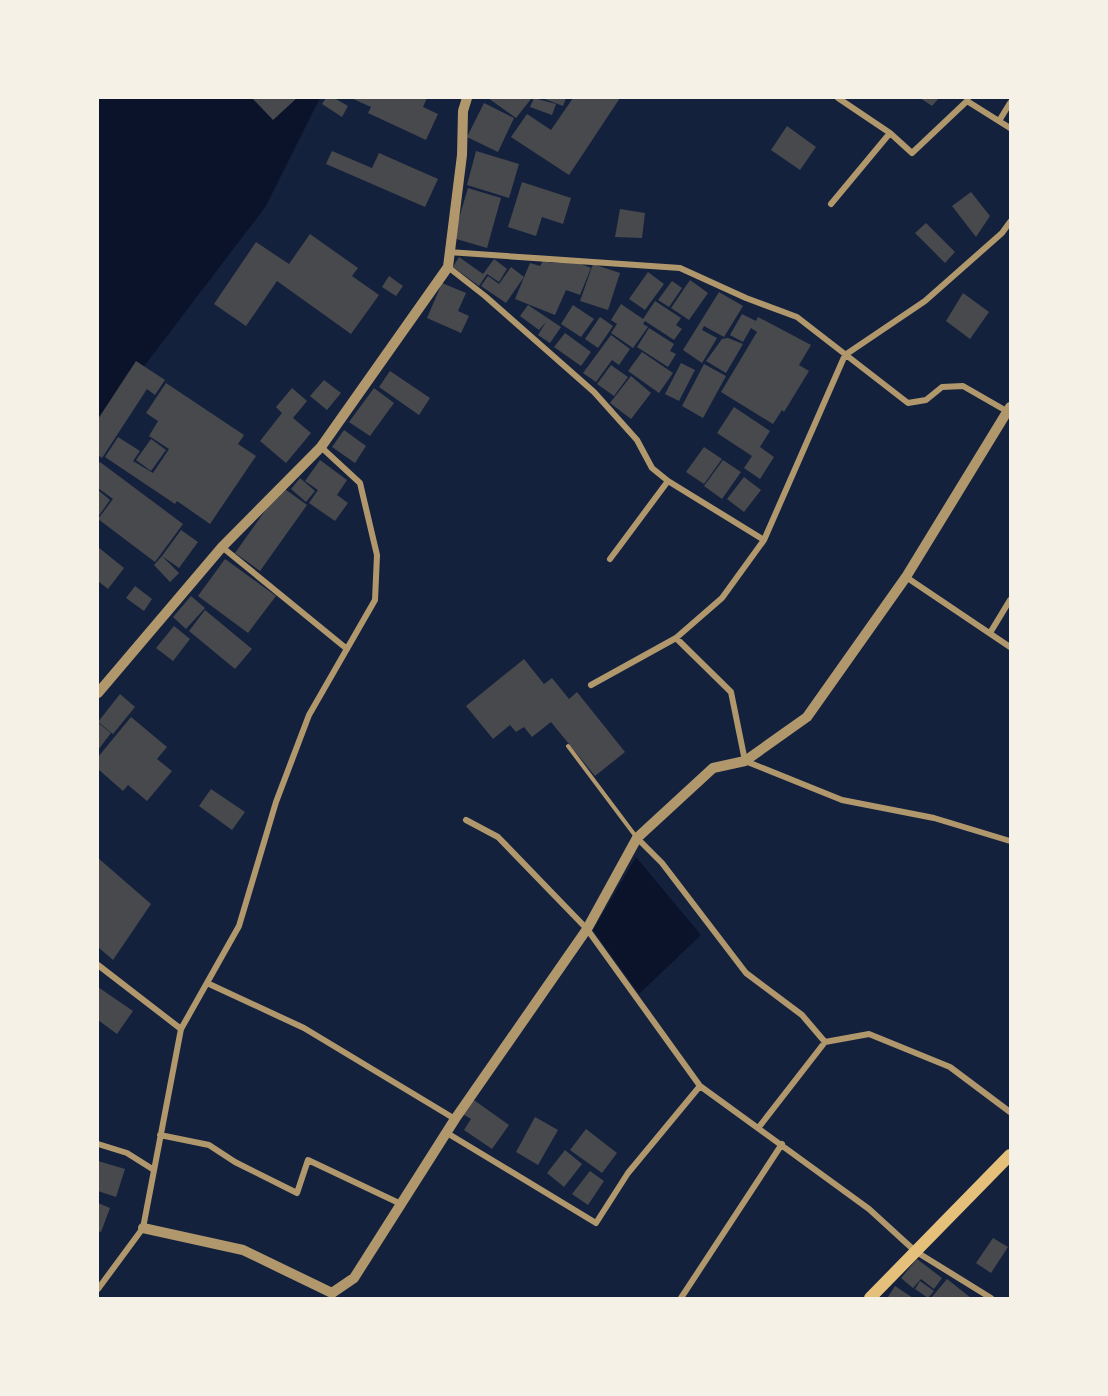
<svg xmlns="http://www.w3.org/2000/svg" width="1108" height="1396" viewBox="0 0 1108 1396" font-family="'DejaVu Sans',sans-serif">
<rect width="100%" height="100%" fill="#14213d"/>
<path fill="#0b132b" d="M98,98H320L266,206L145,365L98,440Z
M636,857L701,935L639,994L593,930Z"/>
<path fill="#48494c" d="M252,98H297L273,120Z
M326,98H334L348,106L342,117L322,104Z
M351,98H427L423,107L438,114L426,140L368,113L371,107Z
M488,98H529L531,99L516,118Z
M534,98L556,104L552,115L530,107Z
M542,98H566L563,106Z
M573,98H620L569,175L511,137L527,114L551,130Z
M920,98H939L932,106Z
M484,103L514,118L498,152L467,137Z
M787,126L816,147L800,170L771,150Z
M332,151L372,168L379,153L438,179L425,207L326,164Z
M476,151L519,164L509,198L467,185Z
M522,182L571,198L563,224L542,217L536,236L508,227Z
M468,188L501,198L487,248L453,238Z
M971,192L990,216L976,237L952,206Z
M620,209L645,213L642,238L615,237Z
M926,223L955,252L945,263L915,233Z
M310,234L358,268L352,276L379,295L351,334L277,281L246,326L214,304L256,242L289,264Z
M459,257L483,274L494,259L507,269L499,282L487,274L479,286L453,267Z
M543,261L552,263L574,261L591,268L580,295L566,290L555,315L515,299L530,263L540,266Z
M593,264L620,273L608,310L580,301Z
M511,267L524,277L506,303L481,286L488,276L499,284Z
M648,272L664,284L645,310L629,299Z
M389,276L403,286L396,296L382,287Z
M690,280L708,293L689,320L671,308Z
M672,281L682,288L669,307L658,300Z
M442,283L466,293L458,311L469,316L461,333L427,318Z
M719,292L743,306L724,337L704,326L702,330L717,338L702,363L683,350Z
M963,293L989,312L970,339L946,321Z
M655,301L681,318L676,325L682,329L674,340L645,321L643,324L648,327L633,348L611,333L617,324L611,320L621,304L643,319Z
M528,305L561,327L550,343L538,335L546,322L539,330L520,316Z
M573,305L594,319L581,337L561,324Z
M742,314L756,321L758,317L811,345L799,365L809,371L784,412L782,410L773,424L721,392L757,332L751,328L743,342L730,335Z
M600,317L613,326L598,348L585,339Z
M649,328L674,344L670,351L676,354L668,367L637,347Z
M565,333L591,352L581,366L554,347Z
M611,335L630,349L619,365L612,360L596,382L583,373Z
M728,338L743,344L726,373L706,361L722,339Z
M642,352L673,373L659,393L628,371Z
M136,361L165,380L155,395L147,389L102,458L98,455V419Z
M681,363L695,370L679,401L665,394Z
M704,364L726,376L703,418L682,406Z
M611,365L628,377L614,396L597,384Z
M390,371L430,398L419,415L379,387Z
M631,376L651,393L631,419L610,403Z
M324,380L341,393L327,410L310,396Z
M166,383L244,435L238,444L256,456L210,524L177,501L175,504L105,457L118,437L140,451L133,461L153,473L169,449L149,436L158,421L146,413Z
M292,388L307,401L293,418L311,433L286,463L260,441L282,413L276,407Z
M374,388L394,403L370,436L349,422Z
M734,407L770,431L760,447L774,457L760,479L744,468L752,456L717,433Z
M344,430L366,446L355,463L332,447Z
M151,439L166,450L151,471L136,460Z
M704,447L722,459L704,484L686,472Z
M320,460L347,480L337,495L348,503L335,521L309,503L318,490L305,481Z
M723,460L741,472L722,499L704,486Z
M100,462L183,524L155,562L98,519L113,499L98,488V465Z
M744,477L761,490L744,512L727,499Z
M300,478L315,491L306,502L291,489Z
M282,487L307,505L260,571L235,553Z
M98,490L110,500L98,517Z
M181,530L198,542L179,568L162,556Z
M98,547L124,568L108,589L98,581Z
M162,556L179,573L170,582L154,565Z
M225,559L276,596L248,633L198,596Z
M135,586L152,599L144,611L126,598Z
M191,596L205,608L186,629L173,617Z
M205,610L252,649L235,669L189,631Z
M174,626L190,639L173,661L156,648Z
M524,659L544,684L552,678L569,699L577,692L625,752L595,776L551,722L532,737L524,727L516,732L510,725L493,739L466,706Z
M120,694L135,707L113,734L98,722Z
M131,717L167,747L157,759L172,771L147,801L128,785L123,791L98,769V757Z
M98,723L111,733L98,750Z
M211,789L245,812L232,830L199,806Z
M98,858L151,904L113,960L98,947Z
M98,987L133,1011L117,1034L98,1020Z
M471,1098L509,1125L492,1149L464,1130L471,1119L461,1113Z
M535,1117L558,1130L538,1165L516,1152Z
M586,1129L617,1153L602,1173L570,1150Z
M565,1150L582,1164L564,1187L547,1173Z
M98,1161L125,1169L116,1197L98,1191Z
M590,1171L604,1181L588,1205L572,1194Z
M98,1203L110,1208L101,1232L98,1231Z
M993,1238L1008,1247L991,1273L976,1263Z
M917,1259L942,1278L934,1289L921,1279L913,1288L901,1278Z
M947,1279L971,1298H931Z
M920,1281L934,1291L928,1298L915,1289Z
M895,1286L913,1298L888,1297Z"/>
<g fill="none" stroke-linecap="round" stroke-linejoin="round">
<path stroke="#b1986c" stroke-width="4" d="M568,746L637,838"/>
<path stroke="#b1986c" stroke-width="6" d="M838,98L890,133L912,153L967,101
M968,98L967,101L1010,128
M999,121L1010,103
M831,204L890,133
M448,252L680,268L746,298L797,317L908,403L926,400L942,387L963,386L1010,413
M448,267L485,296L594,392L637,440L652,468L668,481L764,540
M222,547L347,649
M610,559L668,481
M906,577L1010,647
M990,633L1010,600
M676,638L731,692L745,761L842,800L934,818L1010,841
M591,685L676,638L722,598L764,540L845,355L925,301L1002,233L1010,222
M466,820L498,837L587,929L700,1086L869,1209L915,1251L991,1298
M637,838L662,863L746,973L802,1015L825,1042
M98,965L181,1029
M207,983L304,1028L455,1119
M759,1127L825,1042L869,1034L950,1067L1010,1112
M447,1133L596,1223L628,1173L700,1086
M160,1135L209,1145L235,1162L297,1193L308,1160L401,1204
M98,1144L127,1153L154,1170
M98,1289L143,1228L181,1029L239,926L276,802L309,715L375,600L377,555L360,483L321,447
M681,1298L782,1144"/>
<path stroke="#b1986c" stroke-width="10" d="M98,693L222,547L321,447L448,267L462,155L463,111L467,98
M143,1228L243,1250L332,1293L354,1278L455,1119L587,929L637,838L713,768L745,761L807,717L906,577L1010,407"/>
<path stroke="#e5c07b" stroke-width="12" d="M870,1298L1010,1155"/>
</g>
<rect width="1108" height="1396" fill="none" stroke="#f6f1e7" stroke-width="198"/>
</svg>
